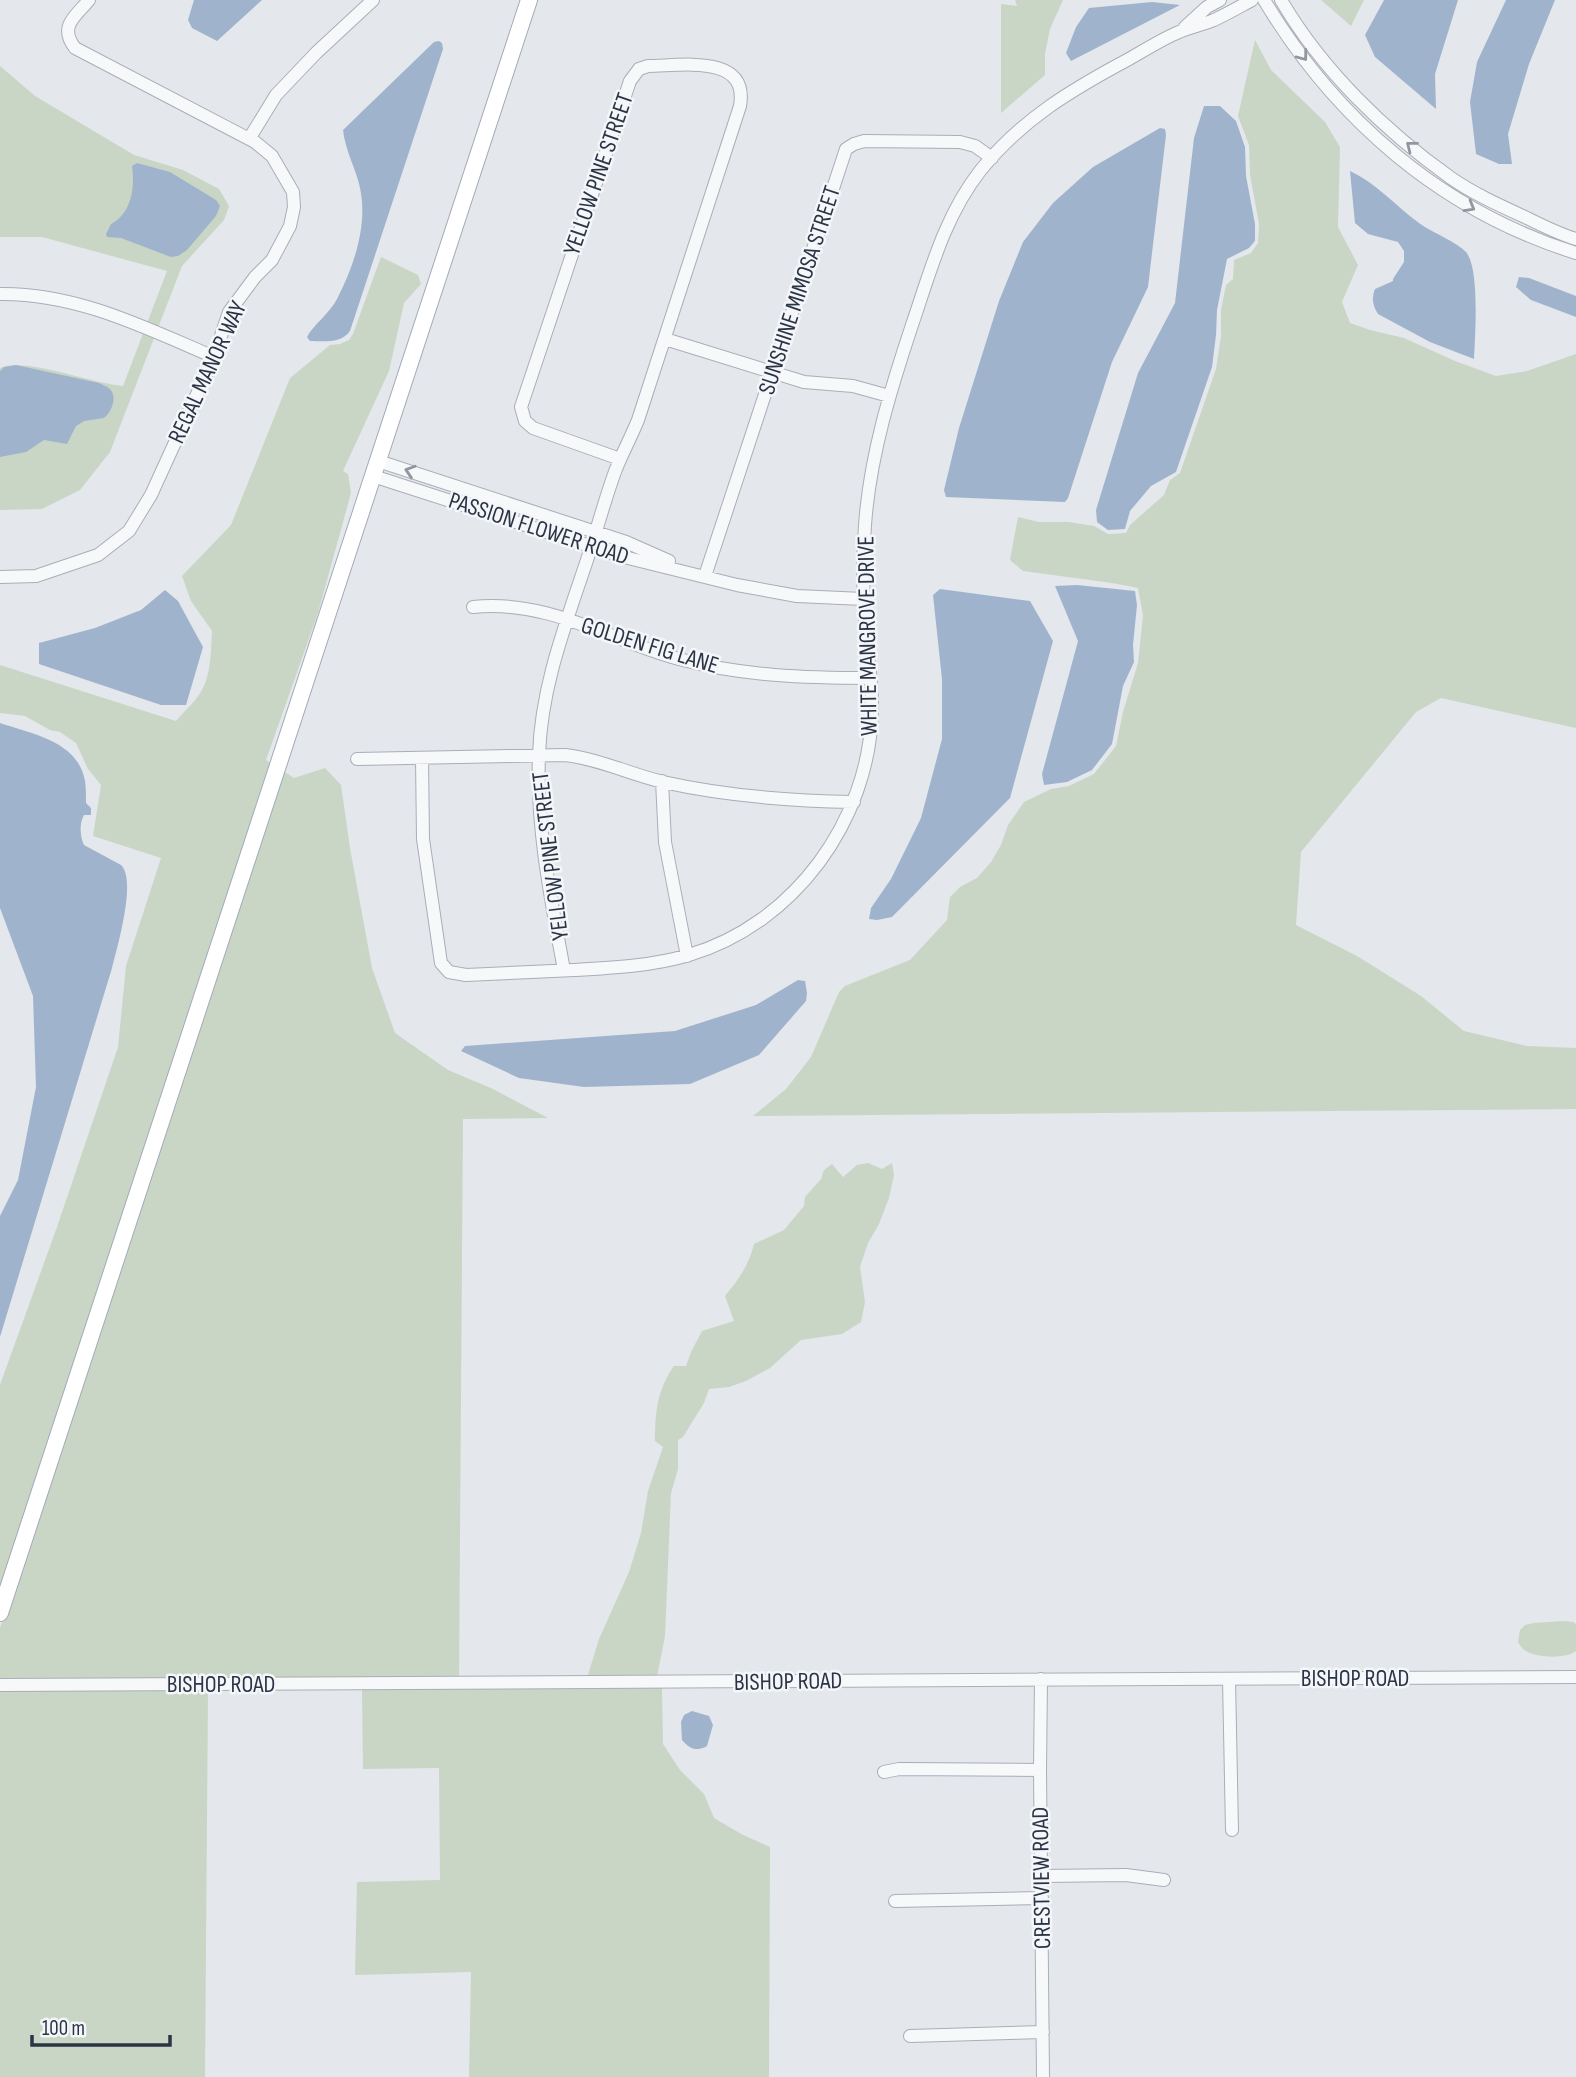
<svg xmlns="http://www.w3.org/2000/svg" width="1576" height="2077" viewBox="0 0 1576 2077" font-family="'Sofia Sans Condensed',sans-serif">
<rect width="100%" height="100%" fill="#e4e7ec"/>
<path fill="#c9d6c5" d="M1015,0H1063L1050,29L1045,54V75L1001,113V4L1017,6Z
M1321,0H1364L1351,26Z
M1255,40L1271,70L1325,122L1340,147L1338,227L1358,265L1342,302L1350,323L1370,330L1404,338L1455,361L1496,376L1527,371L1576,354V728L1441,698L1416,712L1301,852L1296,925L1357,956L1421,996L1464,1031L1527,1046L1576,1048V1109L753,1116L786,1089L811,1057L839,992L845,986L910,960L947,920L950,897L960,887L977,878L991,862L1001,845L1008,825L1024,802L1051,789L1069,786L1094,774L1116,746L1123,712L1138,663L1143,616L1138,588L1112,583L1023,571L1010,560L1018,517L1039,522H1068L1094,526L1108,534L1126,533L1130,525L1164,495L1170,480L1180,473L1216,369L1221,336V310L1226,285L1233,279L1234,260L1251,253L1258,243L1259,224L1250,175L1249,145L1238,116Z
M0,66L35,96L134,155L183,170L219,189L229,206L224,220L182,266L110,452L80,490L42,509L0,510V368C28,357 91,384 123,386L167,271L42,237H0Z
M381,257L418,275L421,284L404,303L389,371L343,471L348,474L351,493L318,613L266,760L273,765L0,1597V1385L57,1227L118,1047L126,966L161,858L93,836L101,785L88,769L76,743L60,732L50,730L25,716L0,713V665L176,721C185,710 198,700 204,686C211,670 211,648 212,631L191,601L182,576L231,525L290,378L330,345L340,344L349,340L353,334Z
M325,768L341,785L350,848L372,968L395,1033L448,1070L493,1089L548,1118L463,1119L459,1678L0,1680V1628L282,770L294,778Z
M868,1163L882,1169L892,1163L894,1175L889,1198L879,1224L868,1243L860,1267L865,1302L861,1322L842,1334L801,1340L770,1368L746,1381L729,1387L709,1389L704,1403L683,1437L678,1440V1469L671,1493L665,1636L657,1677L587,1678L599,1639L629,1572L641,1533L648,1491L663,1447L655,1441C655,1413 657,1390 674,1366H686L691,1352L702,1331L734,1321L725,1296C739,1279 749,1265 754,1244L784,1230L804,1206L805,1197L821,1179L824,1170L832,1164L843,1177L857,1165Z
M1563,1621L1573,1622L1576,1624V1651C1566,1659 1537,1658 1526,1651C1522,1649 1520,1645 1518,1642L1520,1630L1525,1625L1534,1623Z
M662,1688L663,1744L680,1770L704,1794L714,1818L743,1835L770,1847L769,2077H469L471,1972L355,1975L357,1882L440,1880L439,1768L363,1769L362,1689Z
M0,1690H208L205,2077H0Z"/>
<path fill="#9fb4cc" d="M194,0H262L217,41L192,28L188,20Z
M1384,0H1458L1435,74L1436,109L1375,57L1365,35Z
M1506,0H1555L1529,64L1508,134L1512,164H1499L1476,154L1470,102L1477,62Z
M1152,2L1180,5L1071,61L1066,53L1076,27L1089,8Z
M439,41L442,43L443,49L350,331C341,344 323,341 310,341L307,337C312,326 330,313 337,299C354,266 368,225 360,188C356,169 345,150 343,130L434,42Z
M1204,106H1220L1236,121L1245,147L1246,176L1255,224V241L1249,248L1227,259L1217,310L1216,335L1212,367L1176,472L1151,486L1130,511L1125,529L1108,530L1097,522L1096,510L1138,373L1175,303L1194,138Z
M1160,128L1165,129L1166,135L1148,287L1112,362L1068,498L1065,502L946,497L944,490L959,428L999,301L1023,242L1053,203L1093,167Z
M137,163L170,172L216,200L220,206L216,216L187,250L178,256L171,257L121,238L107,237L106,234L111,224C132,213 135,187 132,166Z
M1350,171C1376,183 1396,206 1419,223C1431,232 1457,242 1466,252C1480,269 1475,336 1474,359L1430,342L1378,314C1373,306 1371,299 1375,289L1393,281V279L1404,262V251L1398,242L1368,234L1355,223Z
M1519,277L1529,278L1576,296V317L1531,300L1516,287Z
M16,365L99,383C102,385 107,386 110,389C118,398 111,412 104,418L84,421L76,426L67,444L44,440L26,452L0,457V371L4,367Z
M1077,585L1135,591L1137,605L1133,645L1134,662L1123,686L1112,744L1092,770L1067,782L1044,785L1042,774L1078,641L1055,586Z
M940,589L1030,601L1053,641L1010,798L892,917L877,920L869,919L871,908L891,879L921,818L942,739V679L933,595Z
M165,590L178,601L203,647L186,705H161L39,664V643L95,628L141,610Z
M0,723C32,734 78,741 85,781C86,788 86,796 86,803L91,808V815H84C79,824 80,836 84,845L121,865C137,880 117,948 112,968L0,1337V1216L18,1180L36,1087L33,996L0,908Z
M798,980L805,981L807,993L806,1001L759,1055L690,1084L584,1087L519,1078L461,1051L465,1046L675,1031L756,1005Z
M692,1711L709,1716L713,1725L707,1746C696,1752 690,1749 682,1740L681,1722L684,1715Z"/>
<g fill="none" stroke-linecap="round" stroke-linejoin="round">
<g stroke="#a9aeb7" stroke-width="14">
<path id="minor" d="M1264,0C1336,120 1442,211 1576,253
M1281,0C1322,70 1385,131 1451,178C1474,194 1501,206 1527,218C1543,226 1559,234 1576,239
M1185,27L1207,7L1220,0
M249,139L276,95L316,53L373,0
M0,294C77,293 146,328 214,357
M665,339L804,382L853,386L889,396
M378,461L626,542L669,561
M373,476L624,557L737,585L797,596L863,599
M705,576L846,149L854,144L864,141L960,142L975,146L992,158
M0,577L36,576L98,555L129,531L151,495L214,357L229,312L255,277L272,260L290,226L294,207L293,192L272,156L255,142L75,48C58,26 76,16 89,0
M473,607C548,599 609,640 679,659C742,676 806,678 871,678
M422,758L423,839L441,963L449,972L466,975C502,973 538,972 574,970C612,968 652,966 689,955C794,924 869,821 872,712C873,686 868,659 866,633C863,597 862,561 865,525C870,455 891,388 913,322C931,269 945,216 980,171C1022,119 1071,90 1129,59C1145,50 1162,39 1179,32C1190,27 1202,25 1214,20C1227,14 1239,7 1252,0
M357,759L565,755C599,759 630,774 663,782C726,796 789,801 854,802
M662,781L665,842L687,956
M564,970C551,900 536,827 539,755C541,687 566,623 587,560C597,530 605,498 616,469C623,452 631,437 638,420L740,106C749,53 680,66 648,66L639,69L630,81L521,407L525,421L533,428L620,459
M1041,1679L1040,1770L1043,2077
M1229,1679L1232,1830
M0,1685L1576,1677
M884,1772L899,1769L1040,1770
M1041,1876L1126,1875L1164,1880
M895,1901L1042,1898
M910,2036L1043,2032"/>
</g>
<g stroke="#a3abb8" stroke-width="18">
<path id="major" d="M0,1613L529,0"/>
</g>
<use href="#minor" stroke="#f7f8fa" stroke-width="12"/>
<use href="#major" stroke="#fff" stroke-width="16"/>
</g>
<defs><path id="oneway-chevron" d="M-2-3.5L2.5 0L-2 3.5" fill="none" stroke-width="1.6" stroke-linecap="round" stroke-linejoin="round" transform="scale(1.75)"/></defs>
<g stroke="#9196a0">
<use href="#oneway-chevron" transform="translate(1303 56) rotate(53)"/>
<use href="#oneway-chevron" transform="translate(1411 146) rotate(-142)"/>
<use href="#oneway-chevron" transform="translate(1470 207) rotate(30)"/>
<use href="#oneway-chevron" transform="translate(410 471) rotate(-162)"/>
</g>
<g text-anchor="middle" stroke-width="5" stroke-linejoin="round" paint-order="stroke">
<g font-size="24" fill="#2b3445" stroke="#f4f6f9">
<text transform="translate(598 174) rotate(-71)" y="8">YELLOW PINE STREET</text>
<text transform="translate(799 290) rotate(-72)" y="8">SUNSHINE MIMOSA STREET</text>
<text transform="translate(207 372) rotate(-65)" y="8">REGAL MANOR WAY</text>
<text transform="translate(539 528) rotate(18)" y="8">PASSION FLOWER ROAD</text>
<text transform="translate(867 636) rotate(-91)" y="8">WHITE MANGROVE DRIVE</text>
<text transform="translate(650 645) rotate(17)" y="8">GOLDEN FIG LANE</text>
<text transform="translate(550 856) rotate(-97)" y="8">YELLOW PINE STREET</text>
<text x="1355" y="1686">BISHOP ROAD</text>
<text transform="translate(788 1681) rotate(-1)" y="8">BISHOP ROAD</text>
<text x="221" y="1692">BISHOP ROAD</text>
<text transform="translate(1041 1878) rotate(-91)" y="8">CRESTVIEW ROAD</text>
</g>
</g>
<path d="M32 2035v10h138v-10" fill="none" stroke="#2b3445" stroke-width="3.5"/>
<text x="42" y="2035" font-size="21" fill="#2b3445" stroke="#f4f6f9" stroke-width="5" paint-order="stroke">100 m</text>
</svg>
